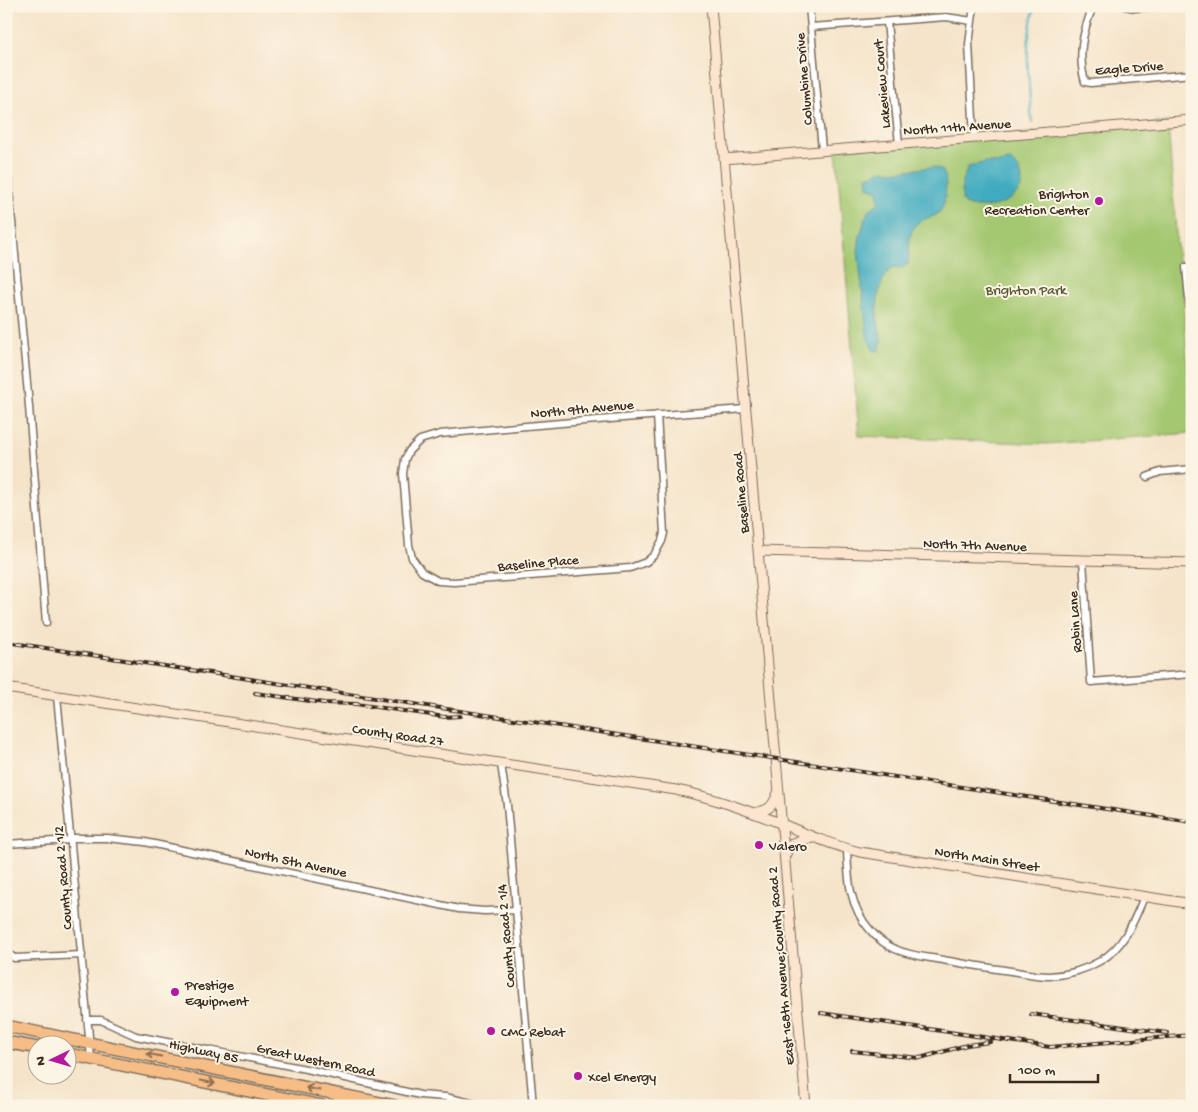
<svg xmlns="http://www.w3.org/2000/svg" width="1198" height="1112" viewBox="0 0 1198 1112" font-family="'Gochi Hand',sans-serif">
<rect width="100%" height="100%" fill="#fcf5e5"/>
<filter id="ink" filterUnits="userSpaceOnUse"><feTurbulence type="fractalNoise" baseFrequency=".02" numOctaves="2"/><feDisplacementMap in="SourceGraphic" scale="10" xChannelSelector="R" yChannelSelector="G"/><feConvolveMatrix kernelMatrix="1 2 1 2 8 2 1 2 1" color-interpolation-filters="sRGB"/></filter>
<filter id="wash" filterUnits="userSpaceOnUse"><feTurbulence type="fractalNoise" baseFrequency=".0096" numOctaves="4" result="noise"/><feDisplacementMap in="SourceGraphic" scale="20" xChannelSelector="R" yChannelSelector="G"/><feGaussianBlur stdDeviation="1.12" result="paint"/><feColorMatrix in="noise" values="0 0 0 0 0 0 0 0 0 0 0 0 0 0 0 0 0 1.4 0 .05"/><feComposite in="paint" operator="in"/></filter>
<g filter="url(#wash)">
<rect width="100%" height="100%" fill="#f5e4ca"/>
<path fill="#a4c871" stroke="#707948" d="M1168,122L1178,261L1181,262L1192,433L1047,444L859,436L836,149Z"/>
<path fill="#41abc0" stroke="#3e6a6f" d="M1010,161C1015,163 1018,167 1020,172C1033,201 980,216 962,202V182L968,167L986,162L998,163Z
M932,167C936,168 940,168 943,171C948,178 946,203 941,210C935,220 921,216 915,226C906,238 911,250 908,264L902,268L893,267C881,275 877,297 877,311C876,325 885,337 879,351L873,350L867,337L858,250L860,235L868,211L879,202L878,191L868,187L867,176L883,170L899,171Z"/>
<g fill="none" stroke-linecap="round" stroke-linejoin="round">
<path stroke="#41abc0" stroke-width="2" d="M1032,123C1029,83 1023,45 1035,6"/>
</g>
</g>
<g filter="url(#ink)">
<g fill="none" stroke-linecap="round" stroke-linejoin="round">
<g stroke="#7c6b5a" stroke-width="9">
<path id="street" d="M809,6L822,150
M1093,6C1083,32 1077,54 1085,82L1091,83L1192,74
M1125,6L1135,8L1168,6
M887,22L899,144
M811,27L946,17L972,21
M974,138L969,44L974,6
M6,157L28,394L46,623
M1192,267H1186L1192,331
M657,415L664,533L662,541L654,555L646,562L630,568L454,582L438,581L422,572L412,558L409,545L403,474L405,459L409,451L420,440L440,434C542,424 644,416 746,409
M1147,477L1160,472L1192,469
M1083,560L1091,682L1192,674
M57,696L91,1058
M501,764L507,805L533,1106
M71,838H107L145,842L459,909L484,911L516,910
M6,844L71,840
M847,849C848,879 849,907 871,931C877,938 886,945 895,949C910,956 927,957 943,960C966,964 988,968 1011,971C1023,973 1036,976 1049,976C1066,975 1085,970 1100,961C1124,947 1134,921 1144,897
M6,927L8,953L14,958L82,955
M87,1020H101L136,1036L311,1070L420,1095L445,1097L484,1106"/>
</g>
<g stroke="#7c6b5a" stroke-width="11">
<path id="secondary" d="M711,6L806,1106
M724,159L1192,120
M758,551L1192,563
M6,688L676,790C712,797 746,810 780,823C806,834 831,845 860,852L1192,904
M753,813C769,810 772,808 778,793
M786,854C790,840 800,840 813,838"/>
</g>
<g stroke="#7c6b5a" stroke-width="14">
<path id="highway" d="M6,1026L395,1106
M6,1042L38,1048
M68,1054L322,1106"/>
</g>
<use href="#street" stroke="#fff" stroke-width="6"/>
<use href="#secondary" stroke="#fbe5cf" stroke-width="9"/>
<use href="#highway" stroke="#f6be86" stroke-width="11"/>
<g stroke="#3b2a1e" stroke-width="4">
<path id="rail" d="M6,642L1192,822
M255,693L324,703L356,704L445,717L460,716
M821,1013L1050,1047L1192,1035
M1031,1014L1167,1033
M852,1051L920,1058L967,1045L990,1042"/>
</g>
<use href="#rail" stroke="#fcf5e5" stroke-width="2" stroke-dasharray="5.5" stroke-linecap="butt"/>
</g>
<defs><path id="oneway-shaft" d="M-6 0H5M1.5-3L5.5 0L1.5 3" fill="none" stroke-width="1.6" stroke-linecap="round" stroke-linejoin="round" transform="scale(1.25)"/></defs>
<g stroke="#8f6d4d">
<use href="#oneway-shaft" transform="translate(154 1055) rotate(-168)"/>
<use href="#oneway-shaft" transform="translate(208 1082) rotate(12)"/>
<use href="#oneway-shaft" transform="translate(313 1089) rotate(-168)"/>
</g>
</g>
<g fill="#b5179e" stroke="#fcf5e5" stroke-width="2">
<circle cx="1099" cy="201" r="5"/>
<circle cx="759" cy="845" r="5"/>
<circle cx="175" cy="992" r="5"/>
<circle cx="491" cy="1031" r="5"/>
<circle cx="578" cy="1076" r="5"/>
</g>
<g text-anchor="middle" stroke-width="4" stroke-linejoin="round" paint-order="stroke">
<g font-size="14" fill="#3b2a1e" stroke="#fcf5e5">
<text transform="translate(1129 67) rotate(-4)" y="5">Eagle Drive</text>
<text transform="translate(803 79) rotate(-95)" y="5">Columbine Drive</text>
<text transform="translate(881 84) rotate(-95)" y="5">Lakeview Court</text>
<text transform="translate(957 126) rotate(-4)" y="5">North 11th Avenue</text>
<text transform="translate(582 408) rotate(-5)" y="5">North 9th Avenue</text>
<text transform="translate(740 493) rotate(-95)" y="5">Baseline Road</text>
<text transform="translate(975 544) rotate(2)" y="5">North 7th Avenue</text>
<text transform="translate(538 562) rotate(-5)" y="5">Baseline Place</text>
<text transform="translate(1074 622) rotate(-94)" y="5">Robin Lane</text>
<text transform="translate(398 734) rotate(8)" y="5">County Road 27</text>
<text transform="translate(987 858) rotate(9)" y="5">North Main Street</text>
<text transform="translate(296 861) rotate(12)" y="5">North 5th Avenue</text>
<text transform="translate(62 878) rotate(-95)" y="5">County Road 2 1/2</text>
<text transform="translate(505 936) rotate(-95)" y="5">County Road 2 1/4</text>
<text transform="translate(780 966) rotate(-95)" y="5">East 168th Avenue;County Road 2</text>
<text transform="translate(204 1050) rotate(12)" y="5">Highway 85</text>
<text transform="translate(316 1059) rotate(12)" y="5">Great Western Road</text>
</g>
<g font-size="14" fill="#3b2a1e" stroke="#fcf5e5" text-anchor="start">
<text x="1089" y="198" text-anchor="end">Brighton<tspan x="1089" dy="16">Recreation Center</tspan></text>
<text x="769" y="850">Valero</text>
<text x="185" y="989">Prestige<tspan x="185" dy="16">Equipment</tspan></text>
<text x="501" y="1036">CMC Rebat</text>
<text x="588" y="1081">Xcel Energy</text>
</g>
<g font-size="14" fill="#5a5937" stroke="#fcf5e5">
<text x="1026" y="294">Brighton Park</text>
</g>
</g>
<rect width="1198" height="1112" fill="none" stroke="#fcf5e5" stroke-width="25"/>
<g transform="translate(52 1060) rotate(265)"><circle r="24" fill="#fcf5e5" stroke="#afa495"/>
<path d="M0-4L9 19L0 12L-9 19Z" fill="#b5179e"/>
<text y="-8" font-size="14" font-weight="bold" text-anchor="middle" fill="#3b2a1e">N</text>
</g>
<path d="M1010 1074v8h88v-8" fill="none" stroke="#3b2a1e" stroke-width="2.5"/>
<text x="1018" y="1074" font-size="15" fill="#3b2a1e" stroke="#fcf5e5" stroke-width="4" paint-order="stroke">100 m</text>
</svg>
